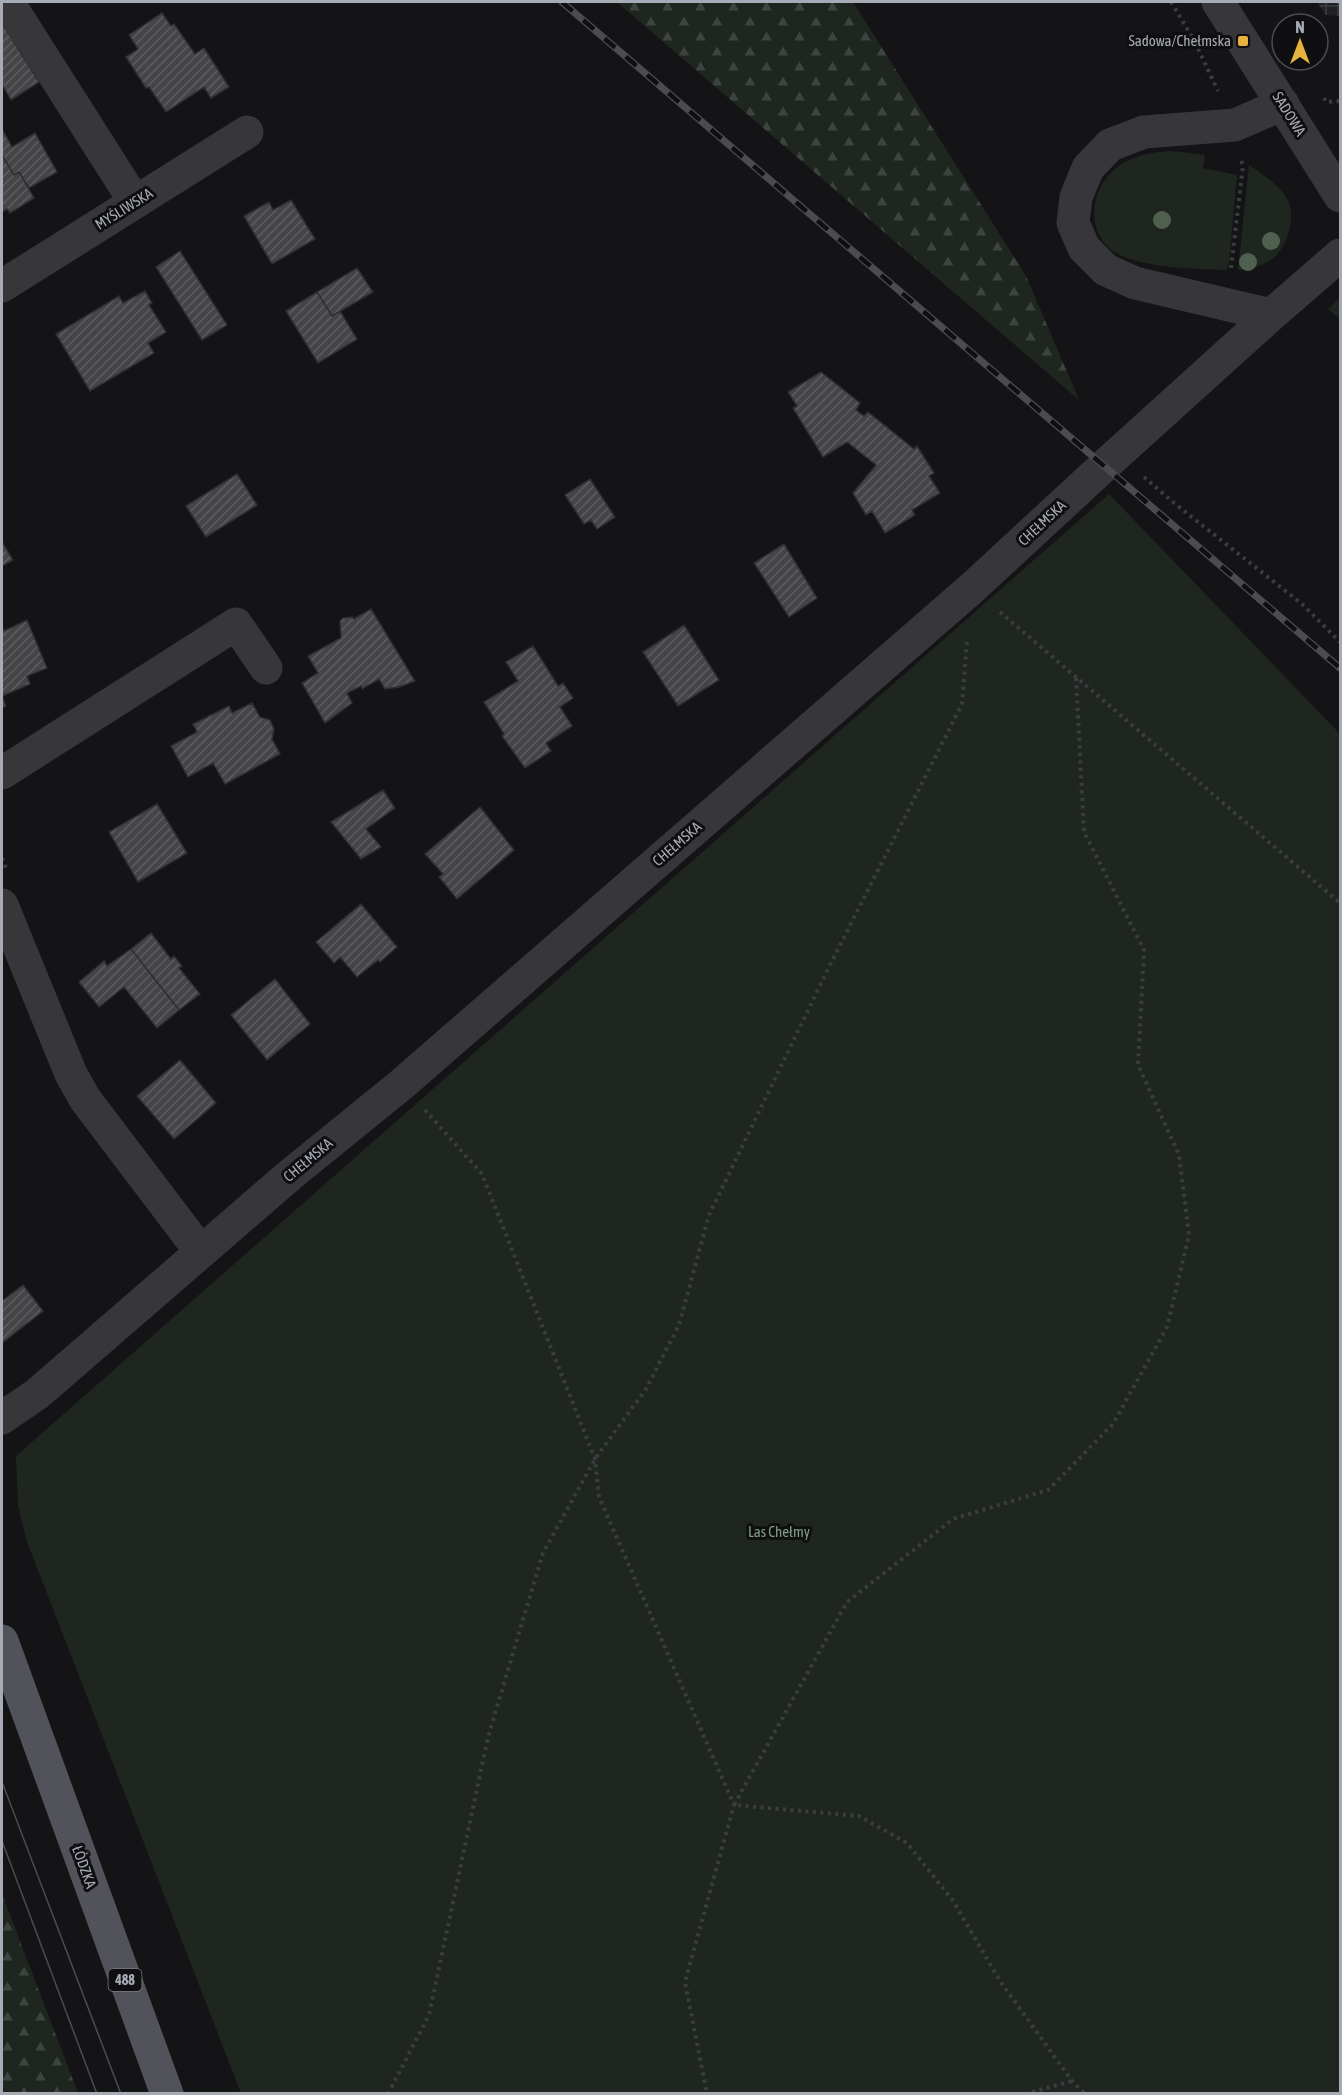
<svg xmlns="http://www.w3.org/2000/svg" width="1342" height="2095" viewBox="0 0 1342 2095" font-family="'Asap Condensed',sans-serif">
<defs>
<pattern id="industrial-grid" width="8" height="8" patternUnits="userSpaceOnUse" patternTransform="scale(1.5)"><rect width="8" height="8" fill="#212023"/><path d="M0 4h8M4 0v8" fill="none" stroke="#3e3e41"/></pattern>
<pattern id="forest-firs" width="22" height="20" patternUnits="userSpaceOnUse" patternTransform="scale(1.5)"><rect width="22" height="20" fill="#1f2620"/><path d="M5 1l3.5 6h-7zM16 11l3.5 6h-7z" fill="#3d433e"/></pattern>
<pattern id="building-hatch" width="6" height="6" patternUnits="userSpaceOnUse" patternTransform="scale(1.5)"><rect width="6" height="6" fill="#444449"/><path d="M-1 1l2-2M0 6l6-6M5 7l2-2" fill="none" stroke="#5c5c61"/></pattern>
</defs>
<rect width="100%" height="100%" fill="#141416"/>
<path fill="url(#industrial-grid)" d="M1317,2H1340V16L1325,15Z"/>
<path fill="#1f2620" d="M1172,151L1205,155L1203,168L1237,175L1229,263L1226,270C1196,269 1149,268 1122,256C1081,238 1089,183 1123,163C1139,154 1155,152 1172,151Z
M1249,165C1263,175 1282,186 1289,203C1293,213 1291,222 1289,231C1280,260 1267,266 1238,270Z
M1340,298V297V319L1328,309Z
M1109,494L1340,734V2093H241L27,1542L18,1505L16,1456Z"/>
<path fill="url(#forest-firs)" d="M617,2H853L1026,276L1079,400Z
M2,1894L78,2093H2Z"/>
<path fill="url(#building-hatch)" stroke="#2f2f32" stroke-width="1.5" d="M162,13L171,26L174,24L195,54L204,48L229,87L211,98L204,87L166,112L149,87L146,88L126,57L138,49L129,35Z
M2,23L39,82L11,100L2,84Z
M2,129L12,147L35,133L57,172L29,188L19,172L14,175L2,155Z
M2,155L14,175L19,172L34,198L10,213L7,209L2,212Z
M291,200L315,239L272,264L244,216L269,202L273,210Z
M180,251L227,325L202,340L156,267Z
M357,268L373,292L332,316L317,292Z
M145,291L152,303L149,305L166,332L148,343L154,353L90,391L56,334L119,296L123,303Z
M317,292L332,316L340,311L357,339L318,363L286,311Z
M821,372L860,403L856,410L864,416L868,412L914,449L917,446L934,473L929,476L940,493L912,510L915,515L885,533L872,511L866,515L853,493L876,465L847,442L823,457L793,408L797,406L788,392Z
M237,474L257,505L206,537L186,506Z
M590,479L615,517L597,529L591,520L584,524L565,495Z
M2,542L13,560L2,566Z
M784,544L817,598L789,617L754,563Z
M371,609L415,681L399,687L385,689L379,679L362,689L361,686L347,693L352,703L325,723L302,683L318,673L308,656L341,638L340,621L343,618L352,617L354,619Z
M27,620L47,668L27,676L30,684L2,696L6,706L2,708V627L4,631Z
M684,625L719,680L678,706L643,652Z
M533,646L558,686L563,683L573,698L560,707L572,726L546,743L551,751L525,768L502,736L504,734L484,702L518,681L506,662Z
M252,703L260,717L270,720L274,729L272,739L280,754L225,784L213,763L188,777L171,746L197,732L193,724L229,706L232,713Z
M383,790L395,808L366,829L381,847L361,859L331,822Z
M157,804L187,853L138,882L109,832Z
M480,807L514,850L457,899L439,877L443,874L425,854Z
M361,904L397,947L380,962L378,960L357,977L340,957L334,963L316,942Z
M151,933L171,959L174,956L182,966L179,968L200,994L179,1010L131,949Z
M131,949L179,1010L157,1028L124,987L99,1007L79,982L104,961L107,966Z
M275,979L310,1024L267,1060L231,1015Z
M180,1060L216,1103L174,1139L137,1096Z
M23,1285L43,1311L2,1343V1301Z"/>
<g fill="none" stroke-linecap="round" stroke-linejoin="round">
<path stroke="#3c3d42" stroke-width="4" stroke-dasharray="3 4.5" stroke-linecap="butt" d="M1171,2L1195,42L1196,41
M1195,42L1218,91
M1324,98L1326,102L1340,101
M1231,268L1243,166L1241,160
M1144,477L1174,503L1302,604L1340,642
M1000,612L1340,903
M1076,678L1084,832L1144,950L1138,1065L1179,1155L1189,1235L1167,1327L1113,1424L1048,1490L953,1519L847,1602L734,1805L859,1816L907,1843L953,1901L1000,1981L1072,2081L1085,2094
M2,858L7,871
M425,1110L482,1174L595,1459L599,1497L734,1805L685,1982L707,2094
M388,2094L429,2015L488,1737L543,1553L595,1459L646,1389L679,1325L709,1215L827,971L962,704L967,642
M1025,2094L1072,2081"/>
<path stroke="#36363b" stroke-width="33" d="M8,2L135,202
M1218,2L1340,196
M2,286L247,132
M1271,315L1135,283L1106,270L1084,248L1073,223L1076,197L1088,168L1110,145L1144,132L1235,125L1283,104
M2,773L236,624L266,668
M2,905L71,1074L85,1099L201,1252
M2,1418L37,1394L290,1175L402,1084L972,588L1104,466L1271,315L1340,255"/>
<path stroke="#52535a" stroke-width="33" d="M2,1641L167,2094"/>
<path stroke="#4b4c52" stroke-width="1.5" d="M2,1782L121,2094
M2,1841L97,2094"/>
<g stroke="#4b4c52" stroke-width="7">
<path id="rail" d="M562,2L1340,668"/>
</g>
<use href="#rail" stroke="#0f0f11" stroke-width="4.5" stroke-dasharray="14" stroke-linecap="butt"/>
</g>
<g fill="#4f6051">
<circle cx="1162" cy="220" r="9"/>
<circle cx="1271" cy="241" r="9"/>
<circle cx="1248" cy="262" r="9"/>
</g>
<rect fill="#e6b13d" stroke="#0f0f11" stroke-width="2" x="1237" y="35" width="12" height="12" rx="3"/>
<g text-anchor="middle" stroke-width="6" stroke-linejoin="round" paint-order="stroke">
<rect fill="#0f0f11" stroke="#797c84" stroke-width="1.5" x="108.5" y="1969" width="33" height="22" rx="4.5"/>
<g font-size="14" font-weight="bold" fill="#a7abb5">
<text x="125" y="1985">488</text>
</g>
<g font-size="15" fill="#a7abb5" stroke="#0f0f11" text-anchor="end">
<text x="1231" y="46">Sadowa/Chełmska</text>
</g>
<g font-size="15" fill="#a7abb5" stroke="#0f0f11">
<text transform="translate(1289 114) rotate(58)" y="5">SADOWA</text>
<text transform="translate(124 209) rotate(-32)" y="5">MYŚLIWSKA</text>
<text transform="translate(1042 523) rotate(-43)" y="5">CHEŁMSKA</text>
<text transform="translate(677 844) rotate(-41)" y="5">CHEŁMSKA</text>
<text transform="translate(308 1160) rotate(-40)" y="5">CHEŁMSKA</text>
<text transform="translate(84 1867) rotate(70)" y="5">ŁÓDZKA</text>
</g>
<g font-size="15" fill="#7f9f82" stroke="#0f0f11">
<text x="779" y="1537">Las Chełmy</text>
</g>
</g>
<rect width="1342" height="2095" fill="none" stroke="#a7abb5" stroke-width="6"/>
<g transform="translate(1300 42)"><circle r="28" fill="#0f0f11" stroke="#4c4d53" stroke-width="1.5"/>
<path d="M0-4.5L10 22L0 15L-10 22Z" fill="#e6b13d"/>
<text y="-9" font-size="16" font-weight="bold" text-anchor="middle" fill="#a7abb5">N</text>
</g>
</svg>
